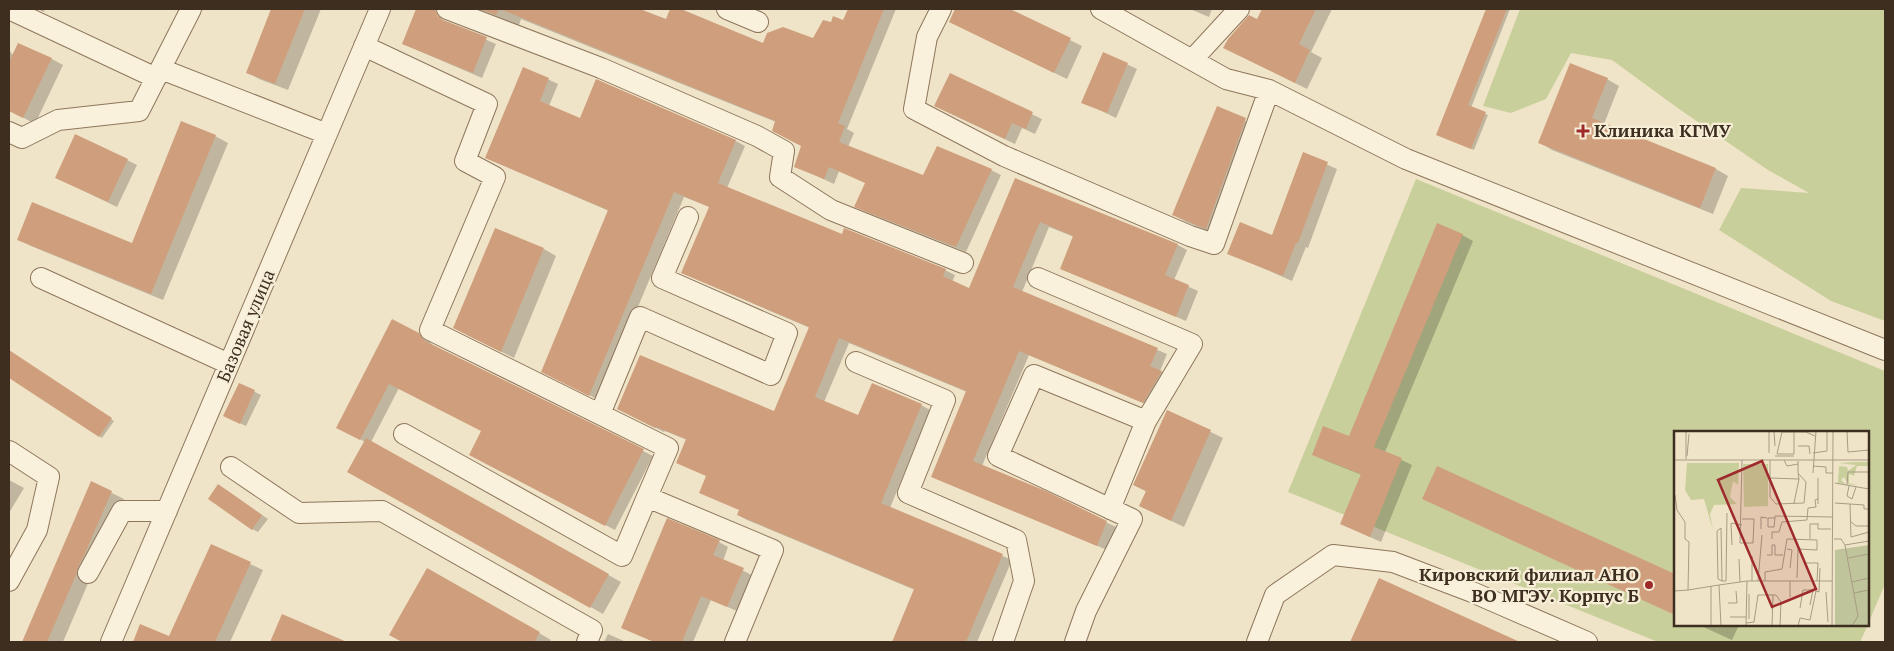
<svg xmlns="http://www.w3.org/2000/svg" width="1894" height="651" viewBox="0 0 1894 651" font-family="'PT Serif',serif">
<rect width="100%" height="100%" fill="#f0e4c8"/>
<path fill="#c9cf9b" d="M1520,9H1885V321L1831,301L1719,230L1741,188L1809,193L1768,170L1679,109L1612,60L1571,53L1546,99L1511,113L1483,106Z
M1416,179L1885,371V584L1868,624V432H1675V625H1868L1860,642H1658L1288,492Z"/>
<path fill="#0003" d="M37,9H45L44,12Z
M273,9H321L288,90L259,79L247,72Z
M478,9H637L667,21L672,9H678L763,44L814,40L831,24L844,21L849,9H896L847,129L854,133L848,147L924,177L991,170L1001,175L966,252L866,212L856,206L866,183L839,171L834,184L795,166L803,146L776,122L521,19L519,25Z
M957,9H1007L1082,46L1067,79L950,22Z
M1190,9H1212L1209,17Z
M1263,9H1332L1311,52L1322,58L1307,89L1237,54Z
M1487,9H1510L1471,108L1488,115L1474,150L1437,135Z
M459,28L496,44L482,78L403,44Z
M9,50L13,55L52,59L63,65L35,124L9,110Z
M1103,53L1137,69L1116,118L1083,102Z
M524,68L558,84L549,106L580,119L596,80L736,141L745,146L727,188L842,236L945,270L955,275L952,282L970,289L1016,180L1178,245L1187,250L1174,280L1198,291L1186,321L1061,268L1074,237L1049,227L1022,292L1167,354L1160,371L1171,377L1153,407L1029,355L982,466L1045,493L1116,527L1107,550L932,476L967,392L849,343L824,402L859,417L921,405L930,410L890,508L1012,560L977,642H893L915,590L747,520L738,515L740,510L701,493L707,476L678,462L687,440L665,431L664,432L628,414L775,413L810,328L682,273L710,207L684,197L599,400L552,377L609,211L486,158Z
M950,75L1042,119L1035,134L1022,128L1015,144L945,111Z
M1607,79L1619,86L1604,124L1716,169L1728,176L1713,214L1552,150L1539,142Z
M1217,108L1258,127L1218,235L1186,222L1174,215Z
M215,136L228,143L163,300L31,246L19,239L132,244Z
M1303,154L1337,169L1308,248L1306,247L1292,281L1229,253L1272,237Z
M127,160L137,165L117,207L57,178Z
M1462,235L1473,241L1385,452L1412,465L1381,542L1341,524L1362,475L1324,460L1313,454L1349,438Z
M544,249L556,256L514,358L467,335Z
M418,334L428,339L433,346L653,456L615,530L480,460L483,431L399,388L371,442L621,582L603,614L349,471L365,442L347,432Z
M9,352L114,421L102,438L9,376Z
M239,384L261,395L246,426L231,419Z
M1167,411L1223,438L1184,527L1140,506L1147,492L1134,485Z
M9,480L24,488L9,513Z
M92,483L124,499L63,642H24Z
M225,489L268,519L258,532L252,529Z
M719,542L728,547L723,561L752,575L737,611L711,600L693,642H654L623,628Z
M212,546L263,570L230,642H134L141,626L170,638Z
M428,569L551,640L549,642H404L391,634Z
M1380,579L1517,642H1351Z
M283,616L330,636L341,642H271Z
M1699,625H1739L1732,640Z
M608,634L624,641L626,642H604Z"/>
<path fill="#cf9f7d" d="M271,9H305L275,84L246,73Z
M416,9H435L438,16L443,20L487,37L473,73L402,44Z
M480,9H499L496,15Z
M500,9H640L666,19L670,9H681L763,43L767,33L783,27L813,38L823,20L831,22L833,16L843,20L848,9H884L838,123L845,126L839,142L923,175L937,146L992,169L956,247L854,207L865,183L829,167L824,179L794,167L801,146L772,131L775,121Z
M955,9H1010L1071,38L1054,73L949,22Z
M1262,9H1316L1299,44L1310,50L1295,83L1223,48L1228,39L1249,15L1257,19Z
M1486,9H1507L1468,105L1486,112L1471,149L1436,135Z
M18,43L52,58L23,118L9,111V62Z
M1103,52L1128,63L1107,113L1081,103Z
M1570,63L1608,78L1592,118L1716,168L1700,208L1538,143Z
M523,67L549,78L540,101L580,118L596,79L736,140L718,183L842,234L844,228L946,269L943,276L969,288L1015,178L1178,244L1165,275L1189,285L1176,317L1060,269L1073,236L1040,222L1013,287L1158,348L1150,366L1162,371L1143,403L1019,351L973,461L1046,491L1107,521L1097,546L931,477L966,391L839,338L815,397L858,415L872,383L922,404L881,503L1003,554L966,642H892L914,589L737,515L739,510L699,493L706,476L676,463L686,439L656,427L655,428L617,409L640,355L774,411L809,327L681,273L709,207L674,192L589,396L541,372L608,210L485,158Z
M950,73L1033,112L1026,129L1012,123L1005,139L934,106Z
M1217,106L1246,118L1206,229L1172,215Z
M181,121L216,135L151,294L17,240L32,202L132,243Z
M75,134L128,159L108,202L55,178Z
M1303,152L1328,162L1298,243H1296L1283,276L1227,254L1240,222L1272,235Z
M1437,223L1463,234L1374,447L1402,458L1370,537L1340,524L1361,474L1312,455L1323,426L1349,436Z
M495,228L544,248L501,352L453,328Z
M392,319L419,333L425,341L644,449L605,526L469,455L481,431L389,384L360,440L336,428Z
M9,350L112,418L99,437L9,378Z
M239,383L255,390L240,424L223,416Z
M1167,410L1211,430L1171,521L1139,506L1146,491L1133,485Z
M366,438L609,574L590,608L347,472Z
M1437,466L1675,574V615L1422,499Z
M91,481L112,491L86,551L78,567L76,575L47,642H22Z
M218,484L262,515L252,530L208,499Z
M667,518L720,540L713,555L744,568L727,607L701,596L682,642H654L621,628Z
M211,544L251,562L215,642H133L140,624L169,636Z
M427,568L540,632L534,642H402L389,635Z
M1379,578L1520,642H1350Z
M282,614L347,642H270Z"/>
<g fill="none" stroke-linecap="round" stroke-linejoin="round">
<g stroke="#8d765c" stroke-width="22">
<path id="minor" d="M9,9L156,78
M447,9L601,68L757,136L784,151L780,177L831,210L963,263
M727,9L758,22
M941,9L927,37L914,109L1004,156L1190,236L1214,244L1269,90
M1101,9L1226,79L1269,90L1406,159L1885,350
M364,46L487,104L465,161L495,177L430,330L668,448L647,497L773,550L735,642
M1192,60L1239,9
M161,69L327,134
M9,132L22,138L58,120L139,111L191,9
M41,278L229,364
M1038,278L1192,344L1146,421
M856,362L945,400L908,493L1016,540L1024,581L1003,642
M600,414L640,317L771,375L787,333L662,278L688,217
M404,434L622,556L647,497
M9,451L49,477L37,530L9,581
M231,467L299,513L382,511L592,630L587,642
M88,573L122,511H167
M111,642L380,9
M1075,642L1086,611L1132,519L998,456L1034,375L1146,421L1110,509
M1257,642L1275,595L1333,555L1393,562L1472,592L1587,642"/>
</g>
<use href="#minor" stroke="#faf1dc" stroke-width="20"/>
</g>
<g fill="#9e2a2b" stroke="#f7eed8" stroke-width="2">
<path d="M1580.5 123.5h5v5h5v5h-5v5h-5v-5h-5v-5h5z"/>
<circle cx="1649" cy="585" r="5"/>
</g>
<g text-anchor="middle" stroke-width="4.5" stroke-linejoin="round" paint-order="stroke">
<g font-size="18" font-weight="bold" fill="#3d2e20" stroke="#f7eed8" text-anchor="start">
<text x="1594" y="137">Клиника КГМУ</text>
<text x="1639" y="581" text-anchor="end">Кировский филиал АНО<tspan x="1639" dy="21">ВО МГЭУ. Корпус Б</tspan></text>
</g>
<g font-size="18" fill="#3d2e20" stroke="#f7eed8">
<text transform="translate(246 326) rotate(-67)" y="6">Базовая улица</text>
</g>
</g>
<g transform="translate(1674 431)">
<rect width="195" height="195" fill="#f0e4c8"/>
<path d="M181,31H195V35H183L180,45L175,43V52L184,54L174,53L170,46L167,49L172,53L164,52L165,35L173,36L174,40L182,34L164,32ZM13,32H65L64,54L59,50L56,66L63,73L40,74L36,83L39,99L30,68L17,69L11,59ZM69,33H94V75L70,76Z" fill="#c9cf9b"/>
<path d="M195,114V195H161V119Z" fill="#bfc49a"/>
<path fill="none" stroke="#a89b85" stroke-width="1" d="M95,0V22M100,0L101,15M173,0L174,21L195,19M124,15H135L136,23M139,22L153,20V0M103,23L108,1H132L141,5M103,23H120V1M13,25L15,3M101,25H120M12,28V0M0,29H195M68,29L66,112H79L80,88H68M96,29V66L102,73L130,72L132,51L124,42V30M110,29L113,35L124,33M139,35L152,36V42H159M139,42L142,0M96,47L125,48L124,43M144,47V73M161,52L195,58M173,54L174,41H195M175,55L173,65L178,68L182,56M120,72L125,48M161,72L190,74V78H195M176,73L177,106L195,101M101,87H94V96H100L101,87V85L159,86M176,90L182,95H195M144,92V98H157M87,98V86L93,87M98,108V101H105L108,91L133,89L134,77L142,76L141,69L144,68M136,108V93H144M160,108H167L171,114L195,110M58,114L57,92L68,94M171,114L184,185L178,195M113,118L118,119L116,137M93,124H98V114H101V124H109M78,125V150M174,127L195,123M65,128L66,151M132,132H144L143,150M48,150L44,148L43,100L47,97L48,150H52L53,82M84,150L88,104M91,150V141L108,138L113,108L143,109V119L124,118L123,147M178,151L195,147M14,159L45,154M0,160L14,159L15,111L11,108V91L3,79L1,64M152,161L154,191M180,162L195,159M75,163V188M116,166V150M54,172H63L62,160M136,174L139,159M126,177L129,159H138M56,186H72M72,192L80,191L84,164H102L107,171L106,195M37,195V155M47,195L45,154L73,150H158M72,195L73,150M98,195L99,164M124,195L126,187L136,189L142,160L145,161L146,137M158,195L159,0"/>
<path fill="#9e2a2b" fill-opacity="0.15" stroke="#9e2a2b" stroke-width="2.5" d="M88,30L142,158L98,176L44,49Z"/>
<rect width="195" height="195" fill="none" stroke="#3d2e20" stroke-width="2.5"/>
</g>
<rect width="1894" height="651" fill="none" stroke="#3d2e20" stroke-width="20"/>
</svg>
